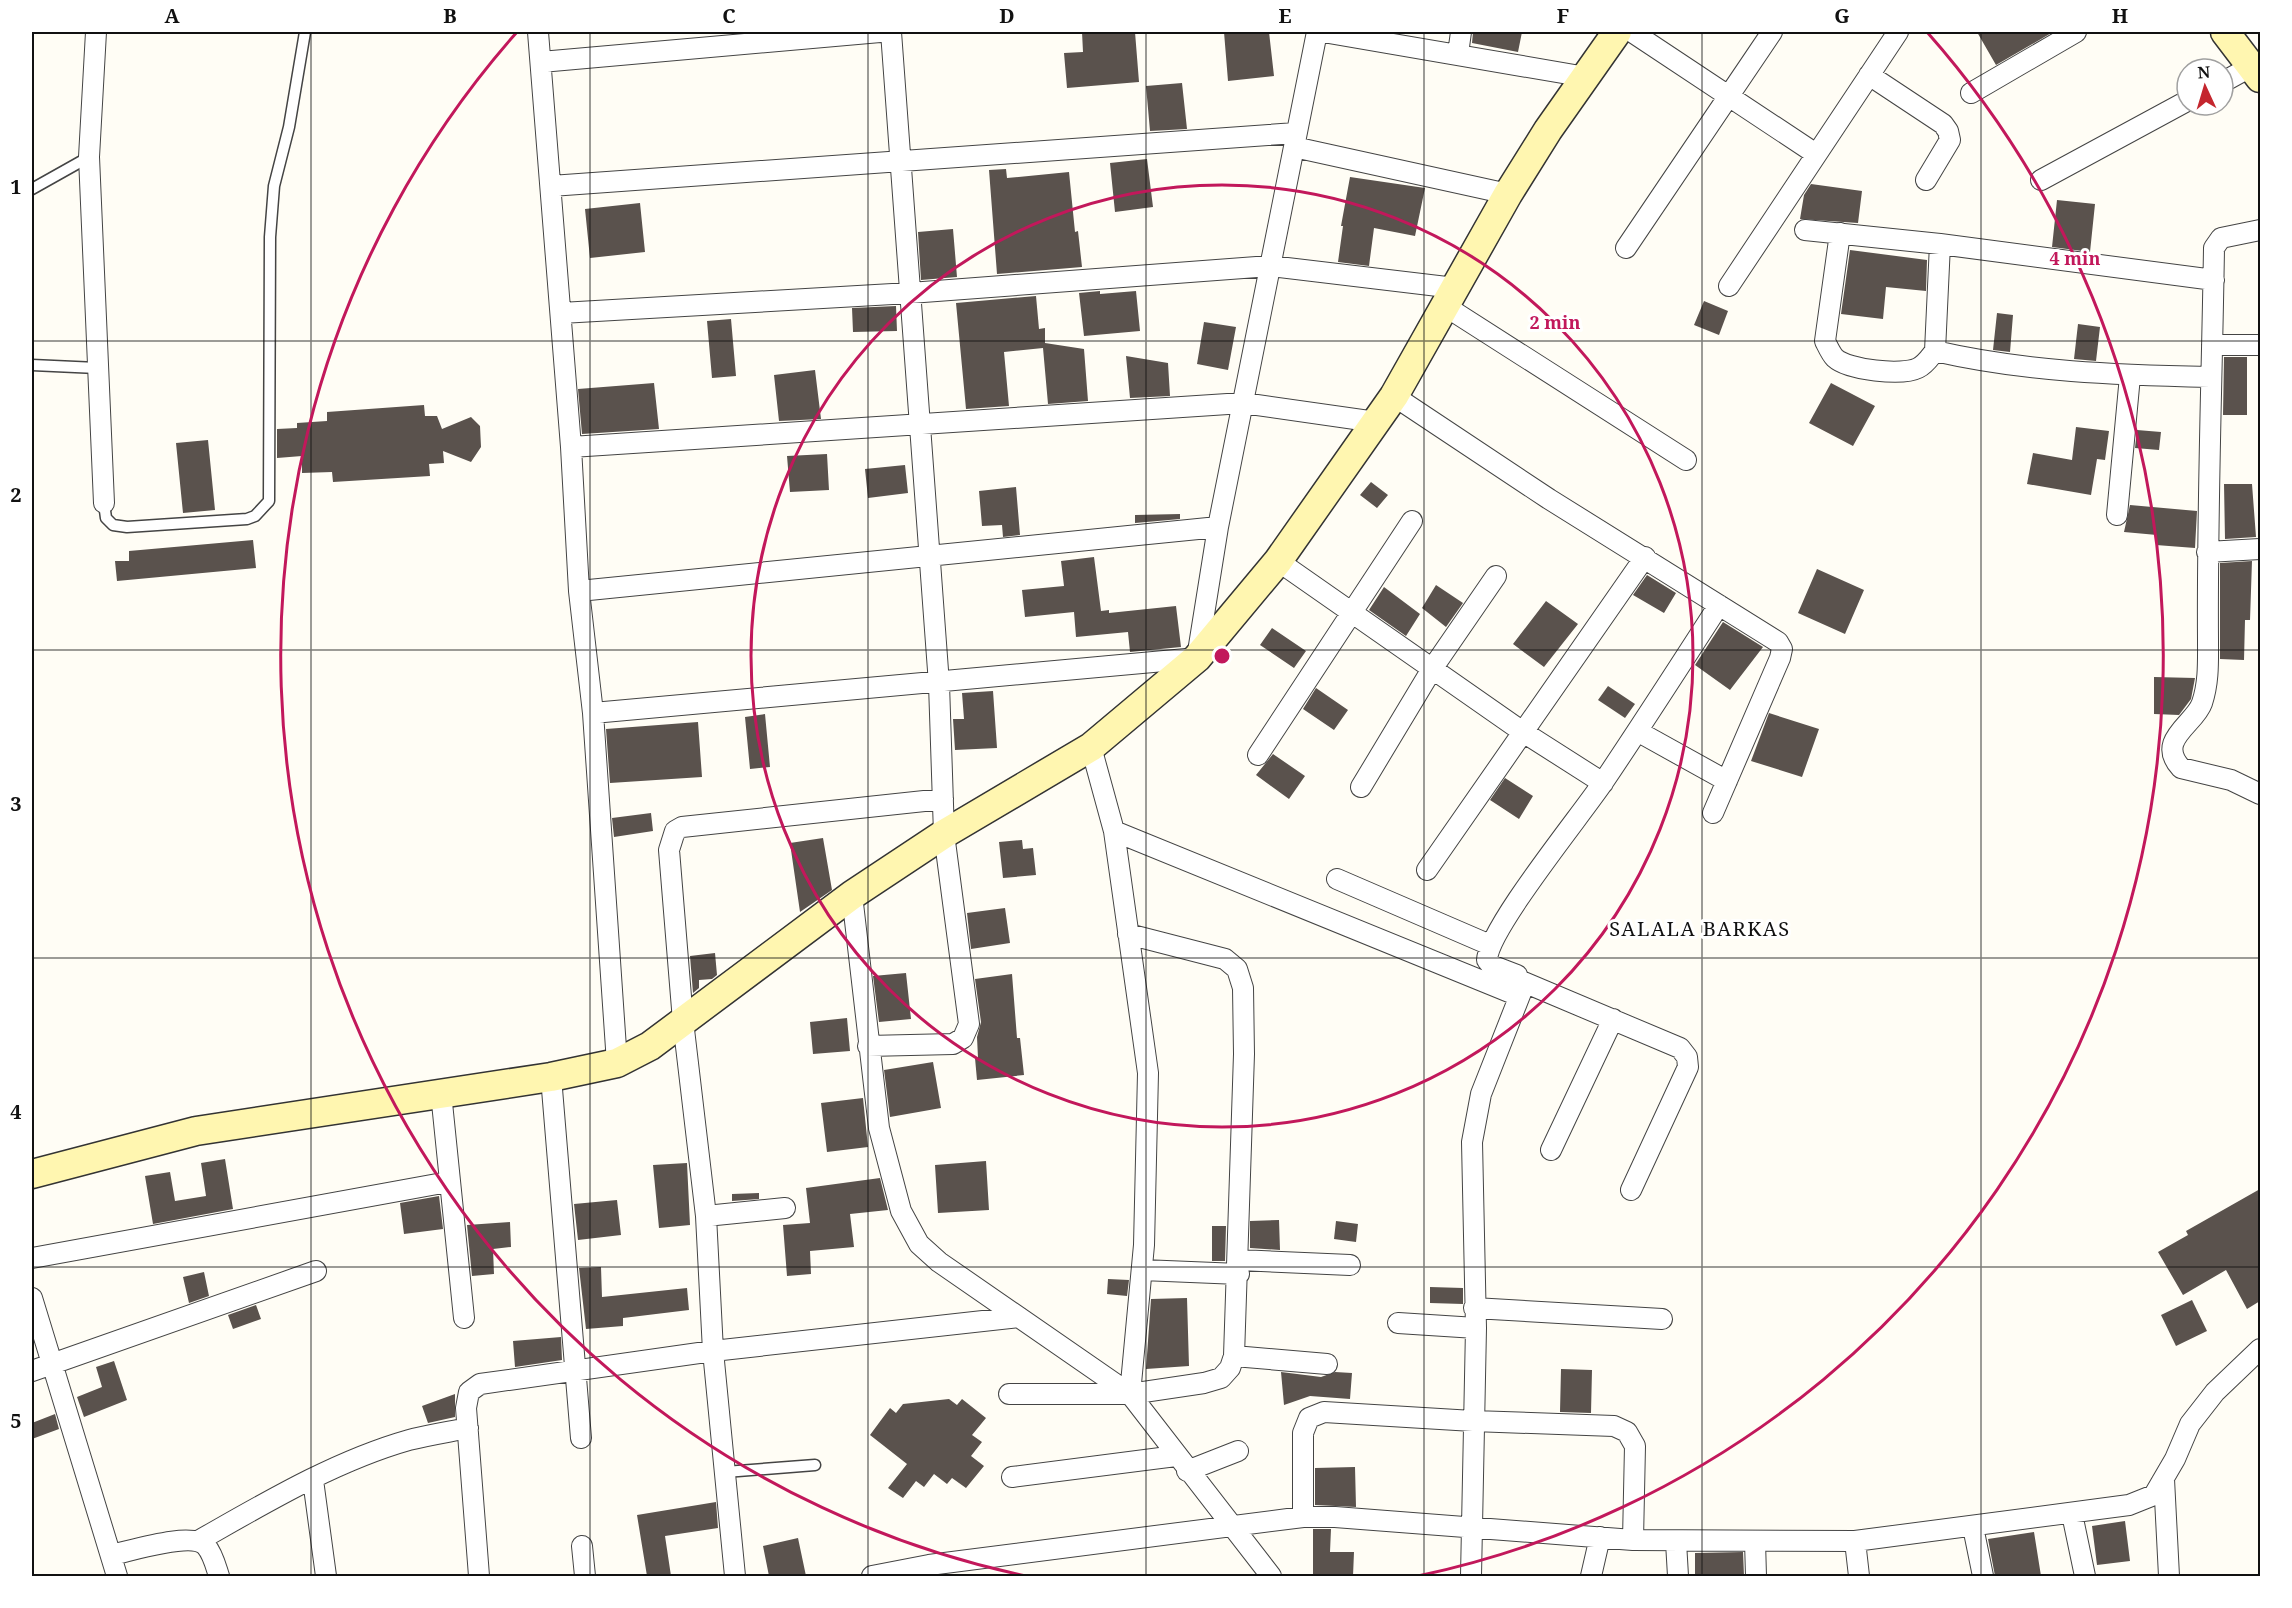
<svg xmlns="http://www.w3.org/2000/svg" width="2292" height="1608" viewBox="0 0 2292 1608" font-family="'Noto Serif',serif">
<rect width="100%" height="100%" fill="#fffdf5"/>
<path fill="#5a524d" d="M1082,32H1135L1139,82L1067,88L1064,53L1083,52Z
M1224,32H1269L1274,76L1228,81Z
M1473,32H1522L1518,52L1472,43Z
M1977,32H2053L1996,65Z
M1182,83L1187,129L1150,131L1146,86Z
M1147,159L1153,207L1115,212L1110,163Z
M1006,169L1007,178L1069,172L1075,232L1078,231L1082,267L997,274L989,170Z
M1350,177L1425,188L1415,236L1374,228L1369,266L1338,262L1343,226H1341Z
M1811,184L1862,191L1858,223L1800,219L1804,195Z
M2057,200L2095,204L2090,252L2052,247Z
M640,203L645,252L590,258L585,209Z
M953,229L957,277L921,280L918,232Z
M1850,250L1927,260L1926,291L1886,287L1883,319L1841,314Z
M1100,291V294L1136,291L1140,331L1084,336L1079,293Z
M1036,296L1039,329L1045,328V343L1084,349L1088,401L1048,404L1043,348L1004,352L1009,406L966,409L956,303Z
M1704,301L1728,311L1719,335L1694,325Z
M896,306L897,331L853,332L852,308Z
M1997,313L2013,315L2010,352L1993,350Z
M731,319L736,376L712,378L707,321Z
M1204,322L1236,327L1228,370L1197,364Z
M2078,324L2100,327L2096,361L2074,359Z
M1126,356L1168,363L1170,396L1130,398Z
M2224,357H2247V415H2223Z
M815,370L821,419L779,421L774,375Z
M654,383L659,429L582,434L578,389Z
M1831,383L1875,406L1853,446L1809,423Z
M424,405L425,416H437L442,429L471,417L480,426L481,447L471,462L443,451L444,463L429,464L430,476L333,482L332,472L302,473V456L277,458V429L297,428V423L327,421V412Z
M2076,427L2109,431L2105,460L2097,459L2091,495L2027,484L2033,453L2072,460Z
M2137,430L2161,432L2159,450L2135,448Z
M208,440L215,510L183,513L176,443Z
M827,454L829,490L790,492L787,456Z
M905,465L908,493L868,498L865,469Z
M1371,482L1388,495L1377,508L1360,495Z
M2224,484H2252L2256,537L2225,539Z
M1016,487L1020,535L1003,537L1002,525L982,526L979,491Z
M2130,505L2197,511L2195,548L2156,545L2157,535L2124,532Z
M1180,514V519L1135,523V515Z
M253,540L256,568L117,581L115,561H129V551Z
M1094,557L1101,611L1109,610V613L1176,606L1181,647L1130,652L1128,632L1076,637L1074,612L1025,617L1022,590L1064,586L1061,561Z
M2252,561L2250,620H2245L2244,660L2220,659V563Z
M1817,569L1864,590L1845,634L1798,613Z
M1647,575L1676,593L1664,613L1633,595Z
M1436,585L1463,603L1446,627L1422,608Z
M1384,587L1420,614L1406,636L1369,610Z
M1546,601L1578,624L1544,667L1513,644Z
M1723,622L1763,647L1730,690L1695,665Z
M1272,628L1306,651L1294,668L1260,645Z
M2154,677L2195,678L2191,699L2179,715L2154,714Z
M1608,686L1635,704L1625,718L1598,700Z
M1316,688L1348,710L1334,730L1303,709Z
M993,691L997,748L955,750L953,719H964L962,693Z
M1769,713L1819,729L1802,777L1751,761Z
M765,714L770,767L750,769L745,717Z
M698,722L702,777L610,783L606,729Z
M1273,754L1305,776L1289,799L1256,775Z
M1505,778L1533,796L1519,819L1490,800Z
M651,813L653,831L614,837L612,818Z
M823,838L832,890L800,912L790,843Z
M1022,840L1023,849L1033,848L1036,875L1003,878L999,842Z
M1005,908L1010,943L971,949L967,913Z
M715,953L717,975L712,979L699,980V988L693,993L690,956Z
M906,973L911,1019L879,1022L873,976Z
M1012,974L1017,1038H1020L1024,1075L977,1080L975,1058H978L977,1037L981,1022L975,979Z
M847,1018L850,1051L813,1054L810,1022Z
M933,1062L941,1108L890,1117L884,1070Z
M863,1098L868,1147L827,1152L821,1103Z
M225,1159L233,1209L153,1224L145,1176L170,1172L175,1201L206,1196L201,1163Z
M986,1161L989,1210L938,1213L935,1165Z
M687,1163L690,1225L659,1228L653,1165Z
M880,1178L888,1210L850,1214L854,1247L810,1251L811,1274L787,1276L783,1225L810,1223L806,1188Z
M2260,1189V1301L2247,1309L2226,1270L2183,1295L2158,1252L2188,1235L2186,1231Z
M759,1193V1199L732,1201V1194Z
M439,1196L443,1229L404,1234L400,1203Z
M617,1200L621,1235L578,1240L574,1204Z
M1279,1220L1280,1250L1250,1248V1221Z
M1336,1221L1358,1224L1356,1242L1334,1239Z
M510,1222L511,1247L493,1249L494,1274L472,1276L467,1225Z
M1212,1226H1226L1225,1261H1212Z
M601,1267L602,1297L687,1288L689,1310L623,1318V1326L586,1329L579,1268Z
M204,1272L209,1296L189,1303L183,1277Z
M1108,1279L1129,1280L1127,1296L1107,1294Z
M1430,1287L1463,1288V1304L1430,1303Z
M1187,1298L1189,1366L1146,1369L1151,1299Z
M2192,1300L2207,1331L2176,1346L2161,1315Z
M256,1305L261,1319L233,1329L228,1315Z
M561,1337L562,1360L515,1367L513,1341Z
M114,1361L127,1400L84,1417L77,1397L102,1387L96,1367Z
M1561,1369L1592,1370L1591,1413L1560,1412Z
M1281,1372L1321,1377L1335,1372L1352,1373L1350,1399L1310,1396L1284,1405Z
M455,1394V1417L428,1423L422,1406Z
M949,1399L957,1405L962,1399L986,1418L972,1435L982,1442L971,1456L984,1466L966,1488L952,1478L947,1484L934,1474L924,1487L916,1481L903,1498L888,1488L907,1464L870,1435L890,1408L896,1413L903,1404Z
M55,1414L59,1429L32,1439V1423Z
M1355,1467L1356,1507L1315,1505V1468Z
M716,1502L718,1528L665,1536L671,1576H647L637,1515Z
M2125,1521L2130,1561L2097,1565L2092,1526Z
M1313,1529H1331L1330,1552H1354L1353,1576H1313Z
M2034,1532L2041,1576H1995L1988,1539Z
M798,1538L806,1576H769L763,1546Z
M1743,1552L1744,1576H1695V1553Z"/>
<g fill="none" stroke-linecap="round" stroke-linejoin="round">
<g stroke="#444" stroke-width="13">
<path id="lane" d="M32,189L89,157
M32,365L97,368
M104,503L106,518L113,525L127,527L247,519L255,516L269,501L270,237L274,186L289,127L305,32
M725,1472L815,1465"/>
</g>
<g stroke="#444" stroke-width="22">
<path id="street" d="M96,32L89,157L104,503
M538,32L571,447L579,591L593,713L617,1063
M1323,32L1586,77
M1632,32L1816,154
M1458,54L1461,32
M541,62L880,32
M1869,75L1943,124L1948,131L1950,140L1926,180
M2223,82L2252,66
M1971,93L2076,32
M1294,147L1508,194
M2041,180L2187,101
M551,186L1296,133
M1805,230L1940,244L2214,280
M2260,230L2221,238L2214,248C2212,379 2207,509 2208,640C2208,661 2209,682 2202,703C2195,724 2155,740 2181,768L2231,780L2260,794
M1840,233L1825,341C1828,347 1831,354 1835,358C1848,370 1902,376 1918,368C1926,364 1930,357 1935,351L1940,244
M1626,248L1772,32
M1729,286L1898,32
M1445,306L1686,460
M561,313L910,293L1270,266L1455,288
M2212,345H2260
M1935,351C2026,372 2117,375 2210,377
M1394,396L1549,499L1778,642L1782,649L1780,658L1713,813
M571,447L1243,403L1376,422
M2117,515L2130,376
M2207,552L2260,549
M1278,561L1523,732L1603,783
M579,591L1218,527
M593,713L1197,658L1218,527L1317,32
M1637,731L1727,781
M1091,747L1114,831L1148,1073L1144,1245L1130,1394
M1258,755L1412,521
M1361,787L1432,669L1496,576
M1114,831L1519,996
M1427,870L1645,557
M1337,879L1490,945
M852,895L879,1128L901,1211L919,1244L939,1262L1130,1394L1271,1576
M1521,981L1680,1048L1687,1057L1688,1067L1631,1190
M868,1046L953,1044L963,1038L969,1024L944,834L939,684L891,32
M551,1077L581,1438
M441,1093L464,1318
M1551,1150L1613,1019
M706,1216L785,1208
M32,1258L448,1182
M1239,1260L1350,1265
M1142,1270L1239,1274
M32,1298L117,1576
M1474,1308L1662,1319
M1398,1323L1476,1328
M1234,1356L1327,1364
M32,1371L316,1271
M1009,1394H1130L1204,1383L1221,1378L1230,1368L1234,1356L1244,1054L1243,988L1237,969L1225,959L1128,934
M1187,1471L1238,1451
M1012,1477L1176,1456
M2164,1479L2169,1576
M313,1480L326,1576
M2072,1514L2085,1576
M1303,1517V1433L1309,1418L1324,1412L1473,1421L1614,1426L1627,1432L1635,1446L1633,1540
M1973,1527L1983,1576
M198,1541C265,1503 335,1461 409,1440C428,1435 448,1432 468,1428
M1755,1541L1756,1576
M1855,1541L1859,1576
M1676,1542L1678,1576
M582,1546L585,1576
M111,1555C131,1551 192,1531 206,1546C213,1554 216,1567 219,1576
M479,1576L466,1408L469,1392L480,1384L713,1351L1019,1317
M735,1576L713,1351L706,1216L683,1021L669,850L675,831L682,827L943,799
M872,1576L929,1565L1303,1517H1335L1633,1540L1855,1541L2129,1505L2154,1495L2175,1459L2190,1424L2215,1392L2260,1349
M1471,1576L1476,1328L1472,1142L1481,1094L1522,990L1517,975L1491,965L1487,960C1488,929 1582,814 1604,781C1643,723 1681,664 1719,605
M1591,1576L1600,1537"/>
</g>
<g stroke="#333" stroke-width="31">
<path id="secondary" d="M2225,32L2260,78
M32,1174L196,1131L551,1077L617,1063L650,1046L852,895L944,834L1091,747L1197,658L1278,561L1394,396L1508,194L1548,130L1617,32"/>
</g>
<use href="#lane" stroke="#fff" stroke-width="10"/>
<use href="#street" stroke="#fff" stroke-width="20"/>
<use href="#secondary" stroke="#fff6b0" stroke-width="28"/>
</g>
<path fill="none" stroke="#111" stroke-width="1.5" stroke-opacity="0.55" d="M311,32V1576M590,32V1576M868,32V1576M1146,32V1576M1424,32V1576M1702,32V1576M1981,32V1576M32,341H2260M32,650H2260M32,958H2260M32,1267H2260"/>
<g fill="none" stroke="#c2185b" stroke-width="3">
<circle cx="1222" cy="656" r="471"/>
<path d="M1026 1576A941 941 0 0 1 517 32M1927 32A941 941 0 0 1 1418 1576"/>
</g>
<g text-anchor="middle" stroke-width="6" stroke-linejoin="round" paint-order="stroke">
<g font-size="20" letter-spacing="1.5" fill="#111" stroke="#fff">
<text x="1700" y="936">SALALA BARKAS</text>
</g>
</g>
<circle cx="1222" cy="656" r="9" fill="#c2185b" stroke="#fff" stroke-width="3"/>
<g font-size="18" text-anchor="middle" font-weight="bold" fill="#c2185b" stroke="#fff" stroke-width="6" stroke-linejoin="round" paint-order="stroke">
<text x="2075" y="265">4 min</text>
<text x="1555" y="329">2 min</text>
</g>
<rect width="2292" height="1608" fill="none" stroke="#ffffff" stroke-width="66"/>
<g transform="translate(2205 87) rotate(356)"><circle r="28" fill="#ffffff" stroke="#a0a0a0" stroke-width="1.5"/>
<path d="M0-4.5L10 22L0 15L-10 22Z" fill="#c4262e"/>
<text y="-9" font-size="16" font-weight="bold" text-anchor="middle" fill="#111111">N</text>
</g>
<rect x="33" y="33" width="2226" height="1542" fill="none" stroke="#111" stroke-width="2"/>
<g font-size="20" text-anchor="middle" font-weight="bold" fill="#111">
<text x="172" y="23">A</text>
<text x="450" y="23">B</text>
<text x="729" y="23">C</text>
<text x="1007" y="23">D</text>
<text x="1285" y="23">E</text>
<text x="1563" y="23">F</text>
<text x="1842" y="23">G</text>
<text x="2120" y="23">H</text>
<text x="16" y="194">1</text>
<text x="16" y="502">2</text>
<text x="16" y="811">3</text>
<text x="16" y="1119">4</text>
<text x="16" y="1428">5</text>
</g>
</svg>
